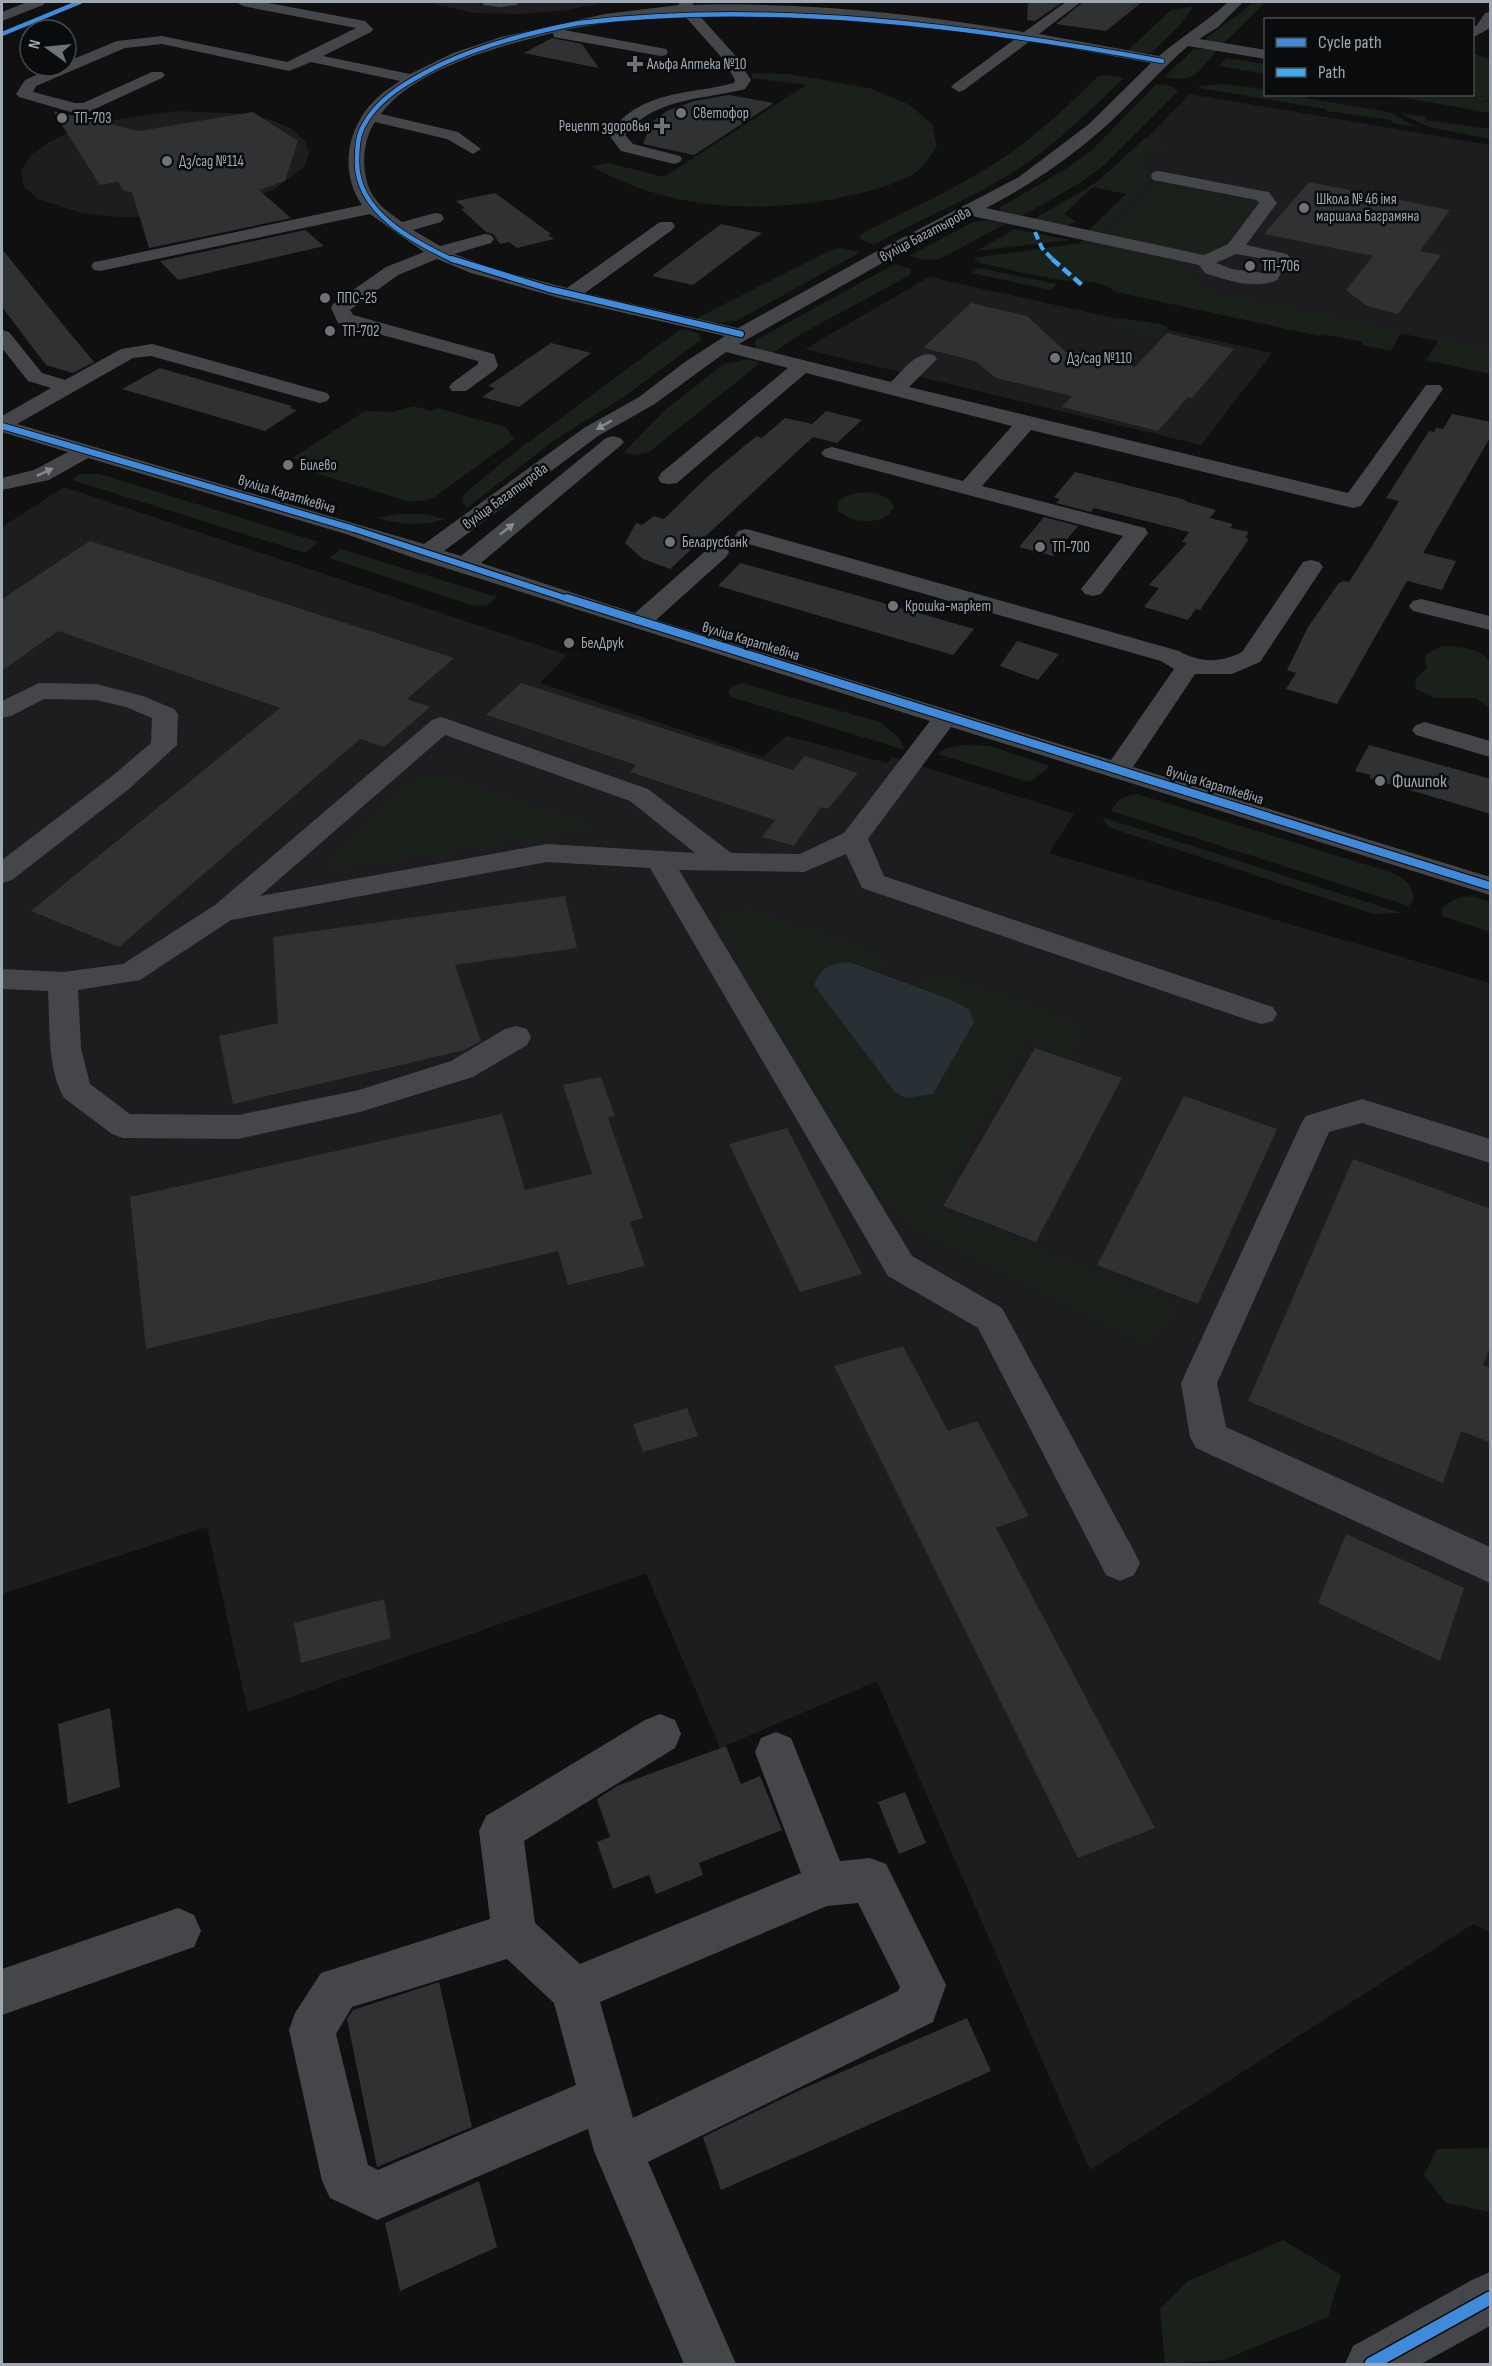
<svg xmlns="http://www.w3.org/2000/svg" width="1492" height="2366" viewBox="0 0 1492 2366" font-family="'Sofia Sans Condensed',sans-serif">
<rect width="100%" height="100%" fill="#101010"/>
<path fill="#1d1d1f" d="M425,2H605L568,10L521,14L474,13Z
M1190,94L1490,145V352L1059,262L1147,180L1129,156Z
M176,111L244,114L271,120L292,129L305,141L309,154L304,167L273,190L244,201L154,217H117L82,213L38,199L24,187L21,170L31,155L49,142L75,130L106,121Z
M929,277L1272,353L1201,445L805,349Z
M64,487L567,655L540,683L763,757L787,736L887,763L892,757L1074,814L1049,853L1490,983V1932L1473,1924L1090,2170L877,1681L720,1748L646,1573L248,1712L207,1527L2,1594V527Z"/>
<path fill="#1a201a" d="M1253,2H1266L1222,45L1207,42L1206,38C1222,25 1239,16 1253,2Z
M1194,6L1178,27L1151,53L1126,52L1171,10Z
M1208,48L1218,50C1197,72 1197,83 1164,77L1193,50Z
M1473,53L1490,60V99L1478,104L1490,100V113L1388,95L1472,94Z
M1227,58L1265,64V74L1219,66Z
M752,73L788,74L869,88L908,104L932,124L937,147C931,154 926,163 920,169C904,182 876,190 856,194C771,215 668,212 592,166L608,163L664,177L806,85L752,78Z
M1105,75L1124,78C1093,107 1063,138 1027,163C979,196 924,217 873,245L859,238L861,234C908,209 959,188 1003,158C1037,135 1068,106 1097,77Z
M1157,84L1172,86L1178,91L1102,167L1078,184L1017,219L1001,213L999,208L1064,170L1093,149Z
M1222,84L1265,89L1266,94L1305,96V98L1389,112L1416,127L1392,123V120L1326,111L1327,109L1198,88L1200,86Z
M1400,113L1427,117L1426,120L1490,129V139L1428,127Z
M1144,139L1176,145L1139,154L1153,177L1098,234L1092,233L1090,229L1126,194L1093,187L1064,214L1075,221C1065,232 1042,224 1029,222L1097,182Z
M1158,183L1256,202L1215,254L1199,255L1105,237Z
M986,220L1005,224L940,259L924,260L909,256L973,222Z
M1015,229L1070,240L976,251Z
M1081,243L1185,263L1203,290L1402,331L1391,351L1362,345V342L1323,334L1319,336L1116,292C1099,278 1082,283 1062,280C1035,276 1007,269 980,263L973,258Z
M840,248L861,252L736,321L708,323L697,318L831,250Z
M895,264L911,269L910,275L801,334L770,355L759,352L755,347L756,340Z
M978,268L1057,284L1051,290L972,273Z
M1120,318L1161,324L1167,327V332L1148,334L1107,324L1109,320Z
M681,329L698,333L701,340L622,398L552,442L467,508L462,502L465,493L519,449Z
M1440,338L1490,349V374L1426,360Z
M748,359L760,363L649,452L635,455L623,453L665,410L724,364Z
M413,406L431,411L437,408L506,427L514,439L435,497L422,501H407L312,472L299,467L304,463L292,458L365,411L393,412Z
M80,474H100L319,542L305,553L72,480Z
M865,492C877,493 889,495 894,507C886,527 850,524 838,510V502C845,494 855,493 865,492Z
M397,514H425L444,519C424,527 398,524 378,518Z
M341,549L497,597L486,606L471,605L329,558Z
M1443,646C1457,646 1485,648 1490,664C1492,672 1491,698 1490,708L1476,698H1435L1416,689L1415,679L1427,668L1425,663L1426,654Z
M741,683L880,722L899,738L905,750L731,697L728,692L731,687Z
M963,745L989,746L1050,766L1030,782L937,754L944,749Z
M430,774L448,777L600,828L331,870L322,866L417,777Z
M1137,794L1390,872C1404,878 1410,882 1414,898L1409,906L1111,811C1118,799 1123,796 1137,794Z
M1102,817L1401,913L1373,914L1108,827Z
M1471,896L1490,902V932L1442,916V909C1451,899 1458,897 1471,896Z
M749,909L883,955L884,964L879,973L850,962L814,985L895,1092L905,1098L949,999L918,987L920,981L930,974C958,979 1064,1012 1081,1030L1075,1048L1068,1054L1027,1041L935,1207L1182,1306L1147,1344L908,1225L874,1187L715,919L729,911Z
M1490,2148V2212L1446,2203L1424,2175L1437,2149Z
M1283,2240L1341,2275L1328,2317L1224,2360L1165,2364L1160,2309L1188,2281Z"/>
<path fill="#273135" d="M849,962L949,999L969,1009L974,1022L933,1094L905,1098L895,1092L814,985C823,965 828,965 849,962Z"/>
<path fill="#303133" d="M1028,2H1063L1035,21L1027,20Z
M1083,2H1142L1106,31L1056,24Z
M552,38L582,44L599,68L524,53Z
M729,95L774,103L694,155L643,144L651,123L667,111L694,101Z
M53,111L139,131L253,112L298,141L285,181L259,190L291,218L149,248L132,192L124,191L118,182L100,185Z
M1309,182L1450,210L1420,251L1441,255L1398,314L1367,306L1346,290L1373,256L1264,234Z
M495,193L551,234L548,235L554,239L517,248L509,242L500,244L493,234L486,232L461,209L465,208L456,201Z
M721,224L762,233L693,285L652,276Z
M305,230L324,246L178,280L160,261Z
M2,249L68,331L94,362L73,373L46,365L2,307Z
M971,303L1027,316L1066,352H1080L1135,367L1167,333L1234,349L1192,398L1188,397L1158,431L1062,407L1072,396L996,378L975,361L923,348Z
M551,343L591,353L519,407L482,397L495,388L488,386Z
M160,368L292,406L290,408L297,410L265,431L122,389Z
M826,411L862,420L837,443L813,437L670,569L643,559L625,543L636,523L642,525L654,516L664,519L707,477L753,439L757,436L762,438L785,418L812,424Z
M1452,414L1491,422V436L1423,553L1456,561L1442,590L1407,581L1337,704L1286,689L1296,673L1287,670L1308,627L1338,584L1343,581L1349,582L1372,546L1399,501L1386,498L1429,431L1434,432L1436,428L1443,429Z
M1075,472L1186,500L1184,501L1216,510L1210,518L1233,524L1230,528L1249,532L1245,538L1249,539L1200,610L1196,609L1188,620L1144,607L1159,588L1149,585L1187,543L1182,542L1189,532L1094,508L1091,512L1056,503L1060,499L1054,497Z
M1044,517L1078,526L1053,556L1019,547Z
M90,541L454,658L407,699L430,707L384,747L360,739L119,947L31,911L280,708L58,631L2,671V599Z
M740,563L838,590L974,629L953,655L718,586Z
M1017,641L1059,654L1038,680L1000,666Z
M521,683L793,770L805,756L858,773L828,809L821,807L794,846L762,837L775,820L630,772L636,765L486,715Z
M1369,745L1491,779V814L1369,778L1371,775L1355,771Z
M565,896L577,948L455,965L481,1041L465,1050L233,1104L219,1036L278,1023L273,937Z
M1035,1048L1122,1078L1036,1242L943,1206Z
M601,1077L615,1116L608,1118L643,1218L630,1222L645,1266L568,1285L558,1251L146,1349L130,1197L502,1114L525,1190L592,1174L563,1085Z
M1184,1096L1277,1129L1198,1304L1097,1265Z
M787,1128L862,1274L800,1292L729,1144Z
M1353,1159L1491,1209V1344L1483,1365L1491,1368V1443L1461,1431L1443,1483L1248,1401Z
M903,1346L948,1431L977,1421L1029,1516L996,1528L1155,1828L1078,1858L834,1366Z
M687,1408L698,1436L643,1452L633,1424Z
M1346,1534L1464,1588L1440,1661L1318,1603Z
M384,1599L391,1638L301,1663L294,1623Z
M110,1708L120,1787L68,1804L58,1724Z
M726,1746L741,1784L760,1776L782,1830L699,1863L703,1875L656,1894L649,1875L613,1889L597,1842L610,1837L597,1799L617,1786Z
M905,1792L926,1843L899,1854L878,1802Z
M439,1982L472,2127L377,2167L347,2019L353,2010Z
M967,2018L991,2071L721,2190L703,2137L802,2089Z
M479,2181L497,2247L400,2291L385,2223Z"/>
<g fill="none" stroke-linecap="round" stroke-linejoin="round">
<path fill="#444649" fill-rule="evenodd" d="M27,2H45L43,5L2,21V12Z
M236,2H263L365,21L373,29L371,32L323,56L410,74L453,53L501,37L605,14L679,5V2H693V5C805,2 914,13 1024,32L1066,2H1081L1039,34L1159,56C1182,36 1207,22 1228,2H1243L1218,27L1199,39L1266,50V59L1188,46C1157,73 1130,105 1099,132C1063,163 1028,186 986,208L1204,255L1228,244L1259,203L1257,200L1153,180L1151,176L1153,172L1159,171L1263,191L1269,192L1277,203L1246,245L1287,254L1290,258L1277,280C1255,290 1226,280 1205,273L1199,265L972,216L891,258L739,344L891,382C903,371 916,350 934,355L937,359L909,387L1348,493L1426,385H1440L1443,389L1361,506L1353,508L1031,430L982,486L1145,528L1148,533L1101,594L1093,596L1085,594L1081,589L1123,536L825,457L821,453L825,449L832,447L963,481L1012,426L806,373L677,483L669,484L661,483L658,478L661,473L788,368L726,352L653,405L598,436L444,551L461,556L606,438L613,436L620,438L624,442L620,446L481,563L635,613L710,547L718,545L726,547L729,552L726,557L656,620L1111,760L1174,669L1161,661L738,541L735,536L738,531L746,529L754,531L1179,651C1199,663 1221,663 1242,652L1303,562L1311,560L1319,562L1323,567L1260,662L1232,674H1195L1133,767L1490,877V895L951,727L868,839L884,876L1273,1007L1277,1014L1273,1021L1262,1024L1251,1021L862,888L846,854L804,872L679,870L912,1256L1002,1308L1134,1551L1140,1563L1134,1575L1120,1581L1106,1575L978,1328L888,1276L650,868L547,862L231,920L140,980L78,990L81,1048L90,1084L130,1114L238,1115L359,1090L451,1061L505,1029L516,1026L527,1029L531,1037L527,1045L473,1077L360,1112L238,1139L123,1138L112,1134L64,1098C47,1068 50,1025 48,991L2,989V969L63,972L123,964L215,905L432,720L441,717L450,720L648,789L731,853L800,854L844,833L930,721L417,559L346,534L88,458L49,480L2,490V478L34,470L68,452L2,432V416L51,388L28,381L2,348V330L9,332L42,373L65,380L121,349L152,344L327,393L330,397L327,401L320,403L151,356L133,358L17,424L424,544L584,428L639,397L685,362L725,336L563,299L471,273L437,259L398,275L350,310L353,315L494,354L498,366L495,370L466,391H452L449,387L452,383L478,364V361L338,323L331,308L333,304L386,267L424,252L370,214L100,271L94,270L91,266L94,262L100,261L362,205C338,170 348,125 377,98C384,91 393,86 400,81L311,62L289,71L162,44L125,48L36,86L33,92L75,103H83L152,72H162L165,75L162,78L86,113H74L19,97L16,94L25,80L57,66H66V62L117,41L162,36L287,62L356,28L243,6ZM745,12L865,18L1015,39L954,84L951,87L959,92L964,90L1030,41L1151,63L1089,124L1019,177L879,250L738,328L585,293L672,230L675,226L672,222H660L567,288L495,269L454,254L491,243L494,239L491,235L485,234L440,246L413,230L441,222L444,218L441,214L435,213L402,222C394,216 383,209 376,200C360,181 361,141 375,122L447,139L473,154L481,149L458,132L381,114C414,69 500,46 553,33L554,37L559,38L661,56L666,55L668,52L666,49L661,48L564,30L605,23L682,13L723,59L735,80L734,83C688,95 638,90 609,135L621,151L674,164L680,162L682,159L680,156L633,144L625,135C655,97 703,100 745,89L751,80L734,54L697,13ZM1236,254L1270,260H1271L1263,273L1232,269L1216,263ZM445,735L630,801L695,853L547,844L260,896Z
M482,2H519L517,5L499,7L484,5Z
M1490,12V28L1472,38V28L1477,25L1485,13Z
M1421,599L1490,616V630L1413,611L1409,606L1413,601Z
M39,683L96,684L143,696L174,709L178,714L177,745L129,789L12,880L2,883V860L111,777L151,743L152,718L126,707L96,700L44,699L11,716L2,718V701Z
M1425,722L1490,741V757L1416,735L1412,730L1416,725Z
M1362,1099L1490,1139V1163L1362,1123L1329,1132L1217,1383L1226,1427L1490,1547V1583L1196,1448L1190,1437L1181,1383L1301,1124L1306,1116Z
M660,1714L675,1720L681,1734L675,1748L524,1841L535,1923L580,1964L801,1873L755,1752L761,1738L776,1732L791,1738L840,1861L870,1858L886,1864L946,1985L933,2022L648,2162L736,2364H684L594,2151L588,2129L377,2220L330,2198L322,2181L289,2030L295,2013L321,1973L490,1919L479,1831L486,1816L645,1720ZM858,1903L900,1987L898,1991L633,2118L600,2002L827,1906ZM507,1959L554,2003L576,2085L378,2170L368,2165L336,2034L352,2007Z
M178,1908L194,1915L201,1931L194,1947L2,2015V1969Z
M1490,2272V2326L1421,2364H1345L1353,2346L1472,2280Z"/>
<path stroke="#3fa9f5" stroke-width="4" stroke-dasharray="8 4" stroke-linecap="butt" d="M1035,232L1042,248L1054,261"/>
<path stroke="#3fa9f5" stroke-width="4.5" stroke-dasharray="10 4.5" stroke-linecap="butt" d="M1052,259L1082,285"/>
<g stroke="#0a0b0c" stroke-width="6">
<path id="cycleway-far3" d="M2,34L80,2
M455,261C414,242 357,213 357,162C357,152 357,140 361,131C375,98 412,79 442,64C485,44 532,32 579,23C774,0 970,26 1162,61"/>
</g>
<g stroke="#0a0b0c" stroke-width="8">
<path id="cycleway-far2" d="M452,259L549,289L741,334
M2,426L354,529L571,600"/>
</g>
<g stroke="#0a0b0c" stroke-width="10">
<path id="cycleway-far1" d="M567,598L1490,886"/>
</g>
<g stroke="#0a0b0c" stroke-width="16">
<path id="cycleway" d="M1371,2364L1490,2298"/>
</g>
<use href="#cycleway-far3" stroke="#408adc" stroke-width="4.5"/>
<use href="#cycleway-far2" stroke="#408adc" stroke-width="6"/>
<use href="#cycleway-far1" stroke="#408adc" stroke-width="8"/>
<use href="#cycleway" stroke="#408adc" stroke-width="13"/>
</g>
<defs><path id="oneway-solid" d="M-6-.8H1V-3.2L6.5 0L1 3.2V.8H-6Z" transform="scale(1.5)"/></defs>
<g fill="#848b92">
<use href="#oneway-solid" transform="translate(604 425) rotate(150)"/>
<use href="#oneway-solid" transform="translate(45 472) rotate(-25)"/>
<use href="#oneway-solid" transform="translate(507 529) rotate(-39)"/>
</g>
<g fill="#6e7379" stroke="#0a0b0c" stroke-width="2">
<path d="M632 55h6v6h6v6h-6v6h-6v-6h-6v-6h6z"/>
<circle cx="681" cy="113" r="6"/>
<circle cx="62" cy="118" r="6"/>
<path d="M659 117h6v6h6v6h-6v6h-6v-6h-6v-6h6z"/>
<circle cx="167" cy="161" r="6"/>
<circle cx="1304" cy="208" r="6"/>
<circle cx="1250" cy="266" r="6"/>
<circle cx="325" cy="298" r="6"/>
<circle cx="330" cy="331" r="6"/>
<circle cx="1055" cy="358" r="6"/>
<circle cx="288" cy="465" r="6"/>
<circle cx="670" cy="542" r="6"/>
<circle cx="1040" cy="547" r="6"/>
<circle cx="893" cy="606" r="6"/>
<circle cx="569" cy="643" r="6"/>
<circle cx="1380" cy="781" r="6"/>
</g>
<g text-anchor="middle" stroke-width="5" stroke-linejoin="round" paint-order="stroke">
<g font-size="15" fill="#a0a8b2" stroke="#0a0b0c" text-anchor="start">
<text x="647" y="69">Альфа Аптека №10</text>
<text x="693" y="118">Светофор</text>
<text x="74" y="123">ТП-703</text>
<text x="650" y="131" text-anchor="end">Рецепт здоровья</text>
<text x="179" y="166">Дз/сад №114</text>
<text x="1316" y="204">Школа № 46 імя<tspan x="1316" dy="17">маршала Баграмяна</tspan></text>
<text x="1262" y="271">ТП-706</text>
<text x="337" y="303">ППС-25</text>
<text x="342" y="336">ТП-702</text>
<text x="1067" y="363">Дз/сад №110</text>
<text x="300" y="470">Билево</text>
<text x="682" y="547">Беларусбанк</text>
<text x="1052" y="552">ТП-700</text>
<text x="905" y="611">Крошка-маркет</text>
<text x="581" y="648">БелДрук</text>
</g>
<g font-size="15" fill="#a0a8b2" stroke="#0a0b0c">
<text transform="translate(925 234) rotate(-28)" y="5">вуліца Багатырова</text>
<text transform="translate(287 494) rotate(17)" y="5">вуліца Караткевіча</text>
<text transform="translate(505 496) rotate(-36)" y="5">вуліца Багатырова</text>
<text transform="translate(751 641) rotate(17)" y="5">вуліца Караткевіча</text>
<text transform="translate(1215 785) rotate(17)" y="5">вуліца Караткевіча</text>
</g>
<g font-size="18" fill="#a0a8b2" stroke="#0a0b0c" text-anchor="start">
<text x="1392" y="787">Филипок</text>
</g>
</g>
<rect width="1492" height="2366" fill="none" stroke="#a0a8b2" stroke-width="6"/>
<rect x="1264" y="18" width="210" height="78" fill="#0a0b0c" stroke="#464a4e" stroke-width="1.5"/>
<rect x="1276" y="38" width="30" height="9" fill="#408adc" stroke="#464a4e" stroke-width="1.5"/>
<text x="1318" y="48" font-size="18" fill="#a0a8b2">Cycle path</text>
<rect x="1276" y="68" width="30" height="9" fill="#3fa9f5" stroke="#464a4e" stroke-width="1.5"/>
<text x="1318" y="78" font-size="18" fill="#a0a8b2">Path</text>
<g transform="translate(48 48) rotate(285)"><circle r="28" fill="#0a0b0c" stroke="#464a4e" stroke-width="1.5"/>
<path d="M0-4.5L10 22L0 15L-10 22Z" fill="#6e7379"/>
<text y="-9" font-size="16" font-weight="bold" text-anchor="middle" fill="#a0a8b2">N</text>
</g>
</svg>
